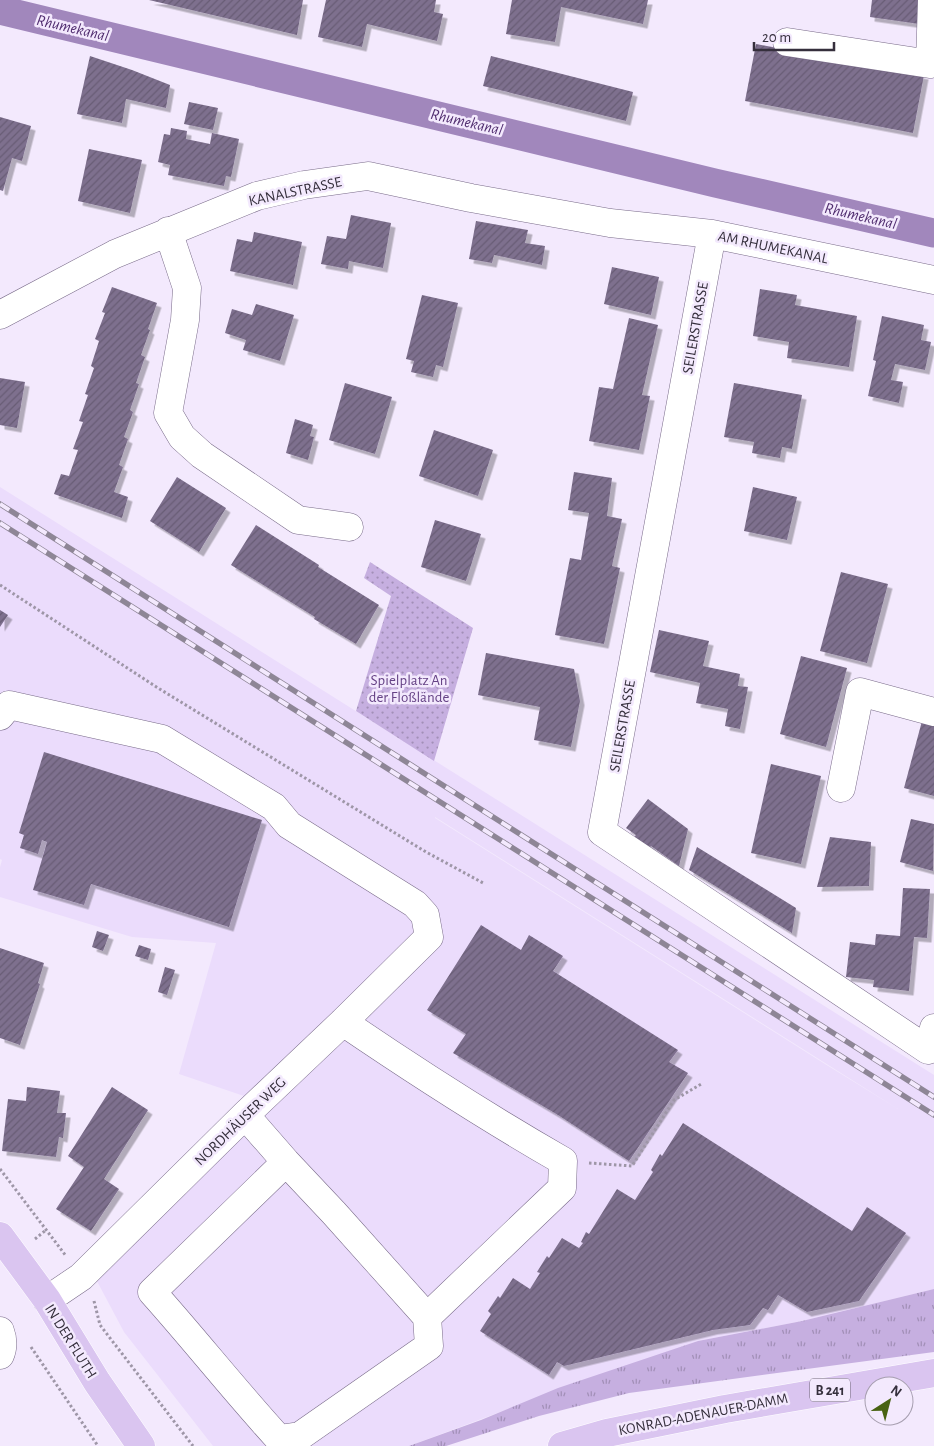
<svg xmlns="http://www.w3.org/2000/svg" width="934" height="1446" viewBox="0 0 934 1446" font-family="'Alegreya Sans',sans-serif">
<defs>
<pattern id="grass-tufts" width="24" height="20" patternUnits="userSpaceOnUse" patternTransform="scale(1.25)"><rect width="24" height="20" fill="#c6afe0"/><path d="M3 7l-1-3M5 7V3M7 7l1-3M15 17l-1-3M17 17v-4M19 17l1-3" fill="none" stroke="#a28fb7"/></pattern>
<pattern id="park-dots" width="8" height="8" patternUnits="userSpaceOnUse" patternTransform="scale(1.25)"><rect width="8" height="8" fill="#c6afe0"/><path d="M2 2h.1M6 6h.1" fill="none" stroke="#a28fb7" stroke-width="1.8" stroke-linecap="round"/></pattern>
<pattern id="building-hatch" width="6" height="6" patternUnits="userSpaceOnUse" patternTransform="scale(1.25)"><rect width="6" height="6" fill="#7e708e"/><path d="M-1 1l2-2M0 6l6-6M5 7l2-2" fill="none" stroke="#685c75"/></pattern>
<filter id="shadow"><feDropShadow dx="4.5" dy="4.5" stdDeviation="0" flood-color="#0004"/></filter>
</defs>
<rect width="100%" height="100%" fill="#f3e9fd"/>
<path fill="#ebdcfc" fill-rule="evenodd" d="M0,487L934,1075V1289L802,1321L698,1341L500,1412L409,1446H213L124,1332L90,1268L157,1184L244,1096L179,1074L216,943L132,937L0,897V867L2,860L0,859ZM435,818V817L898,1109L825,1064Z"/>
<path fill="url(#grass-tufts)" d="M934,1289V1352L629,1393L539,1416L446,1446H409L481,1420L558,1388L698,1341L802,1321Z"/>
<path fill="url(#park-dots)" d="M370,562L473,628L434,761L356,711L391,596L364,578Z"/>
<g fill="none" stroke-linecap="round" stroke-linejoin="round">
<path stroke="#a187bc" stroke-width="29" d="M0,10L715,183L934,233"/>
</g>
<path fill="url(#building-hatch)" filter="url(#shadow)" d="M149,0H303L297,35Z
M326,0H436L434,12L443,14L437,41L367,24L362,47L318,37Z
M512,0H648L643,24L561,7L555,42L506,34Z
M872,0H922L919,24L870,17Z
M756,44L924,75L913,133L745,101Z
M90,56L132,70L170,85L166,108L126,99L122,123L77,114Z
M491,56L633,92L626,121L483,86Z
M189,102L218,108L213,130L184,124Z
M0,117L31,126L22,161L12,158L3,191L0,190Z
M171,128L187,131L186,139L210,144L212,133L239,139L231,177L226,176L224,186L168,175L170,165L158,162L164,134L170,135Z
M89,149L142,160L130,213L78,201Z
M351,215L391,223L383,268L349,261L348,269L321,264L327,236L346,239Z
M476,221L528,230L525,243L545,246L542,265L494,255L492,263L469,259Z
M254,232L302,242L293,285L230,271L237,239L252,242Z
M612,267L659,277L651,315L604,304Z
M112,287L157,303L148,329L150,330L141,355L145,357L136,383L139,384L130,410L133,412L124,437L128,439L119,465L123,467L114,492L128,497L122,518L54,494L61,474L69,476L78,450L73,449L83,422L79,421L88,395L85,394L94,368L91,366L99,341L95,339L105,313L102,312Z
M760,289L797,295L795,305L857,316L849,367L787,358L789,342L753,336Z
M422,295L458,303L443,367L436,365L433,377L411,372L414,361L406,359Z
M256,304L294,315L280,361L243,350L246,340L225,333L232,309L252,315Z
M882,316L924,325L921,340L931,342L925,370L895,364L891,380L903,382L899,403L868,396L876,361L873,360Z
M629,318L658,325L642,395L650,396L639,450L589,441L599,387L613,389Z
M0,378L25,382L17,428L0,425Z
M345,383L392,397L375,454L329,440Z
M734,383L802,395L792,449L782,447L780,458L752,453L754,442L724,437Z
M295,419L313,425L310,436L314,437L308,460L286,453Z
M434,430L493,450L478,496L419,476Z
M574,472L612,478L607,516L622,519L612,566L620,568L604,644L555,635L570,558L581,560L589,513L568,510Z
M177,477L226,508L199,552L150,521Z
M753,487L797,497L787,540L744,531Z
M435,520L481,534L466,581L421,567Z
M256,525L319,565L318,567L379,605L356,644L314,619L315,617L231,565Z
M841,572L888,584L867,663L820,651Z
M0,610L8,615L0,627Z
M659,630L709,641L703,666L740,674L738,686L748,687L740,729L725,726L728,709L696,703L700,683L650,672Z
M486,653L574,669L580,701L571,747L534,740L540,707L478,695Z
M801,656L847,668L826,747L780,734Z
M922,721L934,724V796L904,788Z
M44,752L262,820L229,927L91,884L84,905L33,890L47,842L42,840L38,854L20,848L24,835L19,833Z
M771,764L821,776L801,864L751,853Z
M648,799L688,829L679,866L651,846L645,854L630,843L636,835L626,828Z
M911,819L934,824L933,871L900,862Z
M830,837L871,842L869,886L817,887Z
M697,847L796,908L792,933L689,870Z
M903,888L930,889L927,938L914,937L909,991L873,987L874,980L846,977L850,942L875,945L876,934L900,936Z
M481,925L521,950L529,935L563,956L553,971L678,1050L669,1062L688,1073L629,1161L558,1115L453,1053L466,1034L427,1010Z
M97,931L109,935L103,951L92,947Z
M139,945L151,949L148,960L135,956Z
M0,948L44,963L38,983L40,984L20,1045L0,1038Z
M165,967L175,970L167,995L158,992Z
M27,1087L60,1091L57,1113H66L63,1138L59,1137L56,1157L2,1151L8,1099L26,1101Z
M112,1087L148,1110L104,1179L119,1189L91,1231L56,1209L84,1167L68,1156Z
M683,1123L852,1231L867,1207L906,1233L859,1301L807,1312L778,1295L768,1310L763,1308L750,1325L713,1330L564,1366L557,1362L549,1375L480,1331L491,1314L488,1311L498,1296L500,1298L513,1278L530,1289L540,1273L537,1272L547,1256L549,1258L562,1238L579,1248L583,1243L581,1242L586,1232L589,1234L617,1189L635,1200L653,1172L651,1170L660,1154L662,1156Z"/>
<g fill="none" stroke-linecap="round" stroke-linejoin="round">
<g stroke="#796b89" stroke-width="29">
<path id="minor" d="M787,42L930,64L932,0
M168,231L187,288L185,320L168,413L182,437L202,455L298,520L349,527
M712,234L602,832L928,1050L934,1028
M0,315L115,254L257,196L304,185L368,176L471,198L610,223L712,234L934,280
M0,716L9,705L162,739L274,807L289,825L415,904L425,915L429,937L343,1022L245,1115L81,1277L47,1300
M841,788L860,692L934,712
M343,1022C415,1071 488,1118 563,1161L562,1188L427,1317
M245,1115L286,1162L334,1213L427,1317L429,1346L300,1436L279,1439C235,1391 195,1340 152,1292L286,1162
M0,1331C3,1339 3,1348 0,1355"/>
</g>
<g stroke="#fff" stroke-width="29">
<path id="major" d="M0,1236L47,1300L97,1382L141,1446
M562,1446L607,1433L725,1409L934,1373"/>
</g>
<path stroke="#9e96a7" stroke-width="3" stroke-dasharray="2.5 2.5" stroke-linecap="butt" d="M0,585L158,688L426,852L485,884
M589,1163L632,1166L674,1100L703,1083
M0,1169L66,1256
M35,1239L46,1230
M94,1301L100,1325L193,1446
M31,1347L98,1446"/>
<use href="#minor" stroke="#fff" stroke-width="28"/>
<use href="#major" stroke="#dac5f0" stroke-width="28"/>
<g stroke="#8e8696" stroke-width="5.5">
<path id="rail" d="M0,504L934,1097
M0,523L934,1115"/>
</g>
<use href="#rail" stroke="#f3e9fd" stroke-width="4" stroke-dasharray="11" stroke-linecap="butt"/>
</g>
<g text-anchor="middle" stroke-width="5" stroke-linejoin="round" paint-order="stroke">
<rect fill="#f3e9fd" stroke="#6e6776" stroke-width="1" x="810" y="1378.5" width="40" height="23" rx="4"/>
<g font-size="14" font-weight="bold" fill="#352f3c">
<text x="830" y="1395">B 241</text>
</g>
<g font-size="15" fill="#352f3c" stroke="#f3e9fd">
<text transform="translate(295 191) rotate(-12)" y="5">KANALSTRASSE</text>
<text transform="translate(773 247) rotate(12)" y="5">AM RHUMEKANAL</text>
<text transform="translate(695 328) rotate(-80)" y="5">SEILERSTRASSE</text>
<text transform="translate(622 726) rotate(-80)" y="5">SEILERSTRASSE</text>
<text transform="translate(240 1121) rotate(-44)" y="5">NORDHÄUSER WEG</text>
<text transform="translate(71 1341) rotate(58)" y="5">IN DER FLUTH</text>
<text transform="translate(703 1414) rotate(-11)" y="5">KONRAD-ADENAUER-DAMM</text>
</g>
<g font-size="15" fill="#664386" stroke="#f3e9fd">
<text x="409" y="685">Spielplatz An<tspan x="409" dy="17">der Floßlände</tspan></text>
</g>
<g font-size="16" font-style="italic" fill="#502d6f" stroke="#f3e9fd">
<text transform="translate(73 27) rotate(13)" y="6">Rhumekanal</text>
<text transform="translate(467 121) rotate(13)" y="6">Rhumekanal</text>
<text transform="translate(861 215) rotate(13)" y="6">Rhumekanal</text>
</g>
</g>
<g transform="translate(889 1401) rotate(36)"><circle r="24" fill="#f3e9fd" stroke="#a79fb0"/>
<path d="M0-4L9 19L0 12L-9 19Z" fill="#486212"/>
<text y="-8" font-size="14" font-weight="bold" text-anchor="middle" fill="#352f3c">N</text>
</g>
<path d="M754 42v8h80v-8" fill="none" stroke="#352f3c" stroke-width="2.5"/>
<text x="762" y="42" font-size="15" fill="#352f3c" stroke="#f3e9fd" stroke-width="4" paint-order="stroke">20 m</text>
</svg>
